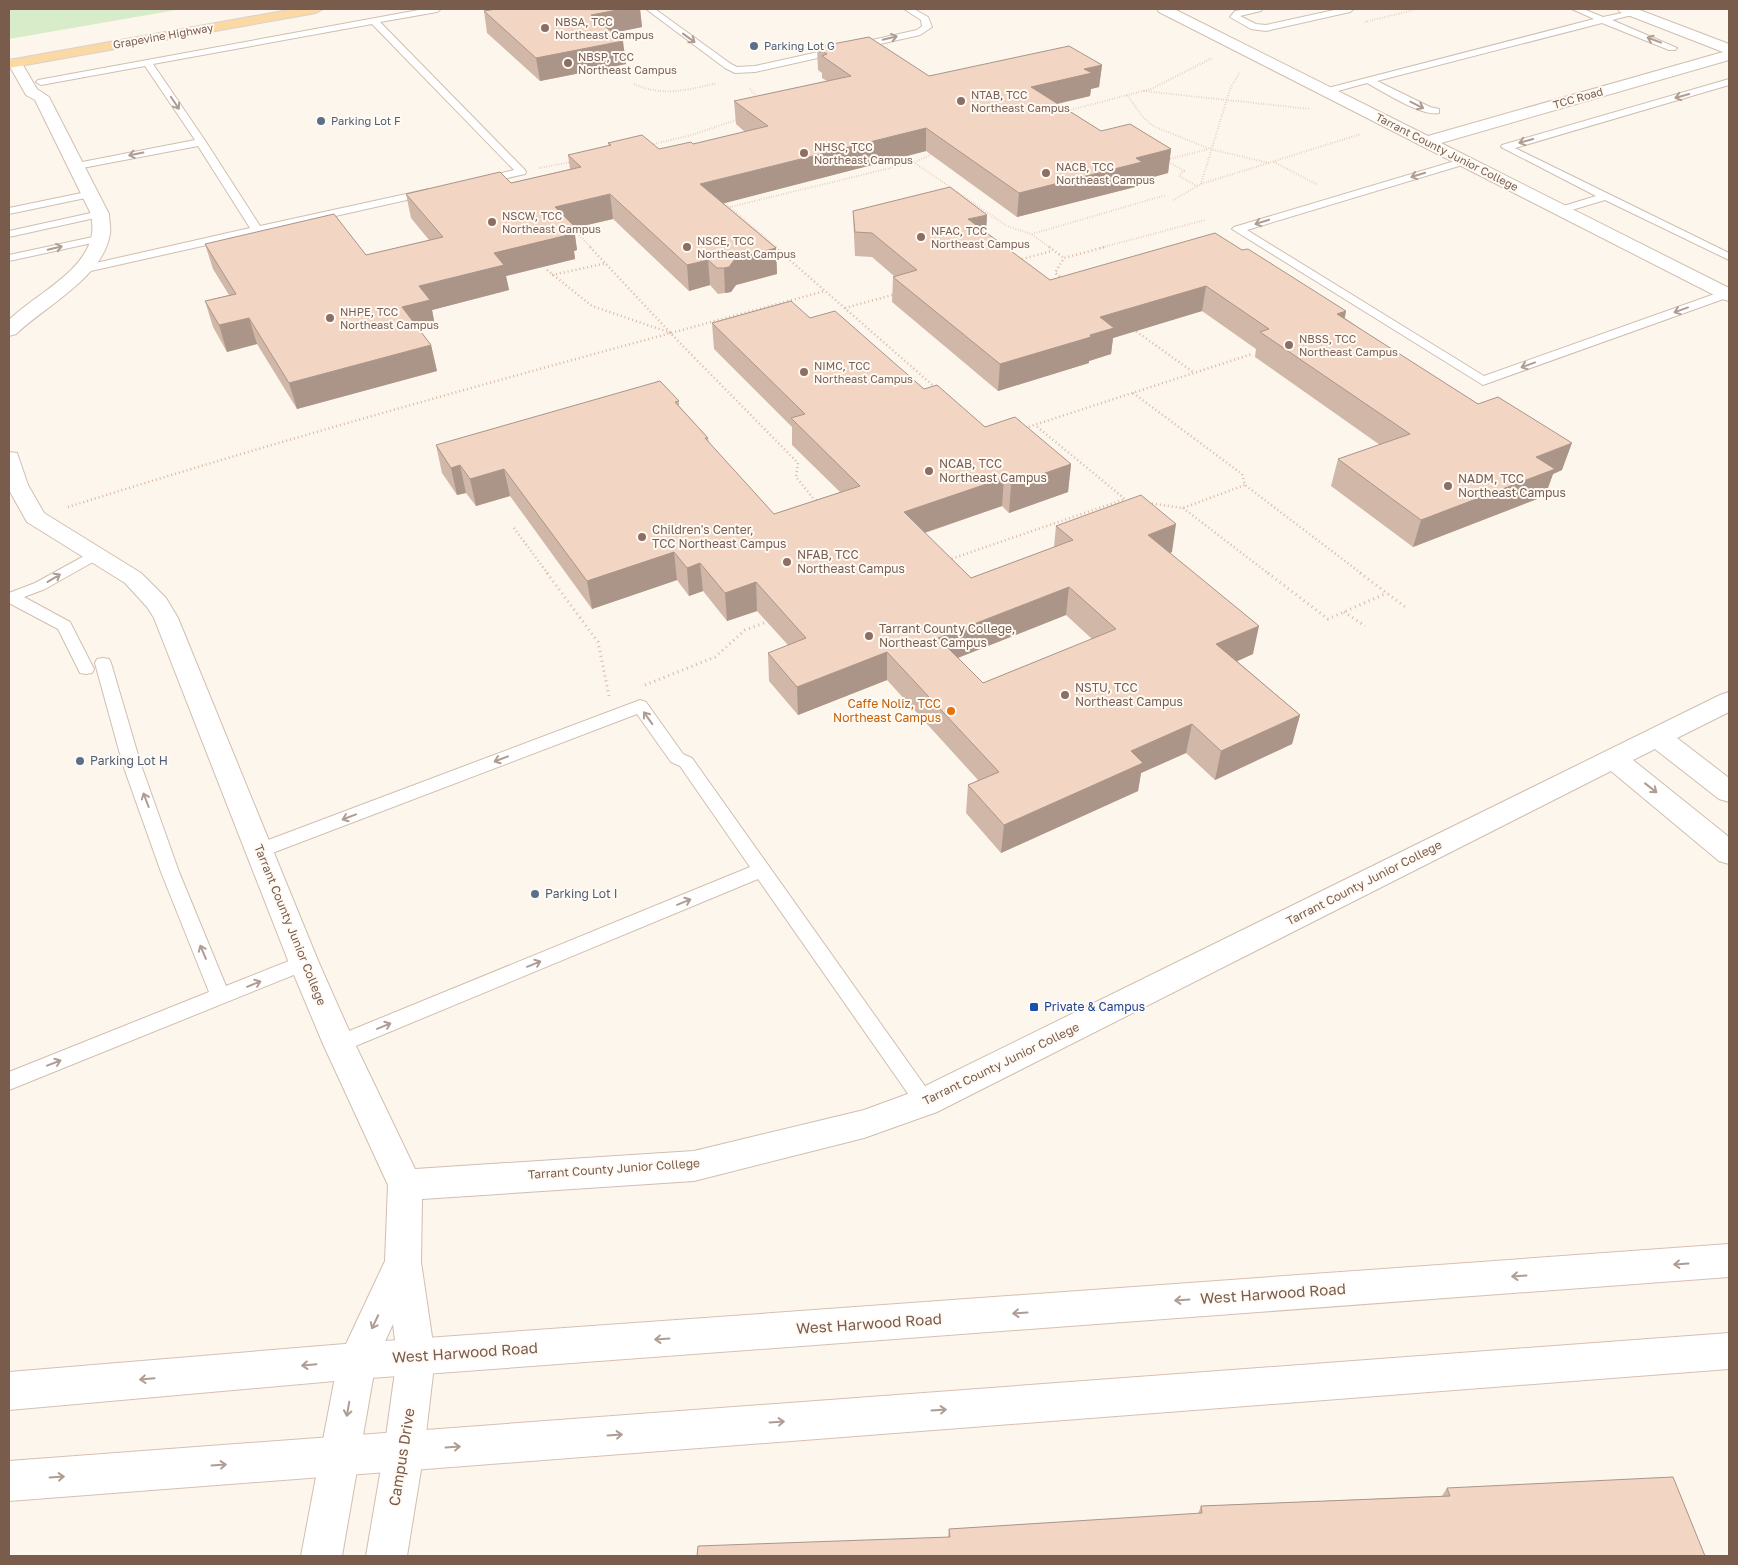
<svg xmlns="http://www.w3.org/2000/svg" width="1738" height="1565" viewBox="0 0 1738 1565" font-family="'Golos Text',sans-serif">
<rect width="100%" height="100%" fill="#fdf6ec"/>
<path fill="#d8ecc9" d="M9,9H182L9,39Z"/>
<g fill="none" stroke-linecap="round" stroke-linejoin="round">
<g stroke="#d1beb0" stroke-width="2">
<path id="service" d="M424,9H441L437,12L380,22L525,170L526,172L525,174L481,184L477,183L476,181L477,179L514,170L372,24L153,64L206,142L260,226L429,189L434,192L429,195L82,273L78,271L76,269L78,267L250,228L198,146L77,169L72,166L77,163L195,140L145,66L41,85L36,82L38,80Z
M646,9H655L731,64L737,67L755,66L917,30L922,26L921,20L904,9H914L928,17L932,27L920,35L755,72L735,73L725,68Z
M1246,9H1262L1261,11L1240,16L1256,24L1266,25L1339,9H1354L1350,12L1266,31L1251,29L1230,17L1235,11Z
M1572,9H1583L1603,17L1636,10V14L1612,20L1677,48L1675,50H1669L1602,23L1377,81L1430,107L1439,109V113C1422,117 1384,92 1367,83L1327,94L1322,91L1324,89L1594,19Z
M1729,79V85L1515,148L1729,253V260L1605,200L1565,212H1557L1555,210L1557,208L1596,196L1501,147L1502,145Z
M1465,158L1470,161L1469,163L1247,230L1484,376L1723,291H1729V297L1483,385L1232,229L1234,227Z
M91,191L95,192L96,194L95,196L9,214V208Z
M100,211L106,214L104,216L9,237V231Z
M102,235L108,238L106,240L9,261V255Z
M95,550L100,552L102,555L100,558L45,589L24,597L70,622L94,669L92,673L86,674L80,673L58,629L9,603V593L35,583Z
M103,658L109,659L111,663L141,765L179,872L226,986L304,955L311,958L314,963L311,968L9,1090V1072L209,992L161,872L123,765L95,663L97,659Z
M640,700L646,702L683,754L692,758L932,1096L936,1102L932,1108L925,1111L918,1108L758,879L346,1050L339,1052L332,1050L329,1044L332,1038L750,867L680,766L671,762L637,714L267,855L261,857L255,855L252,850L255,845Z"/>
</g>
<g stroke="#d1beb0" stroke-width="2">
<path id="minor" d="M1157,9H1174L1428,136L1723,52L1620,12L1618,9H1637L1729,44V60L1441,143L1729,288V301L1722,299L1159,12Z
M15,59L20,60L37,89L49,97L109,214C109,220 111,227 110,233C105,276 44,307 16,334L9,336V320C34,295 86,272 92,234C93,228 92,220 91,214L35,100L26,95L9,65L10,60Z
M9,452L17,453L28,485L44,513L141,573L166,598L178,618L319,963L355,1044L415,1169L694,1151L864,1110L913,1092L1720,695L1729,692V712L1677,738L1729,778V802L1719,799L1655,749L1633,760L1729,837V864L1719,861L1611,771L937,1112L864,1138L694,1181L422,1199L421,1262L435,1357L429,1370L416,1375L403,1370L397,1357L393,1324L370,1374L357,1379L344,1374L338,1361L385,1261L388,1185L323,1044L289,963L154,618L147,607L125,583L27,522L9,490Z"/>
</g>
<g stroke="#d1beb0" stroke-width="2">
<path id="tertiary" d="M416,1339L429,1344L435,1357L424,1451L407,1556H366L384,1451L397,1357L403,1344Z
M357,1343L370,1348L376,1361L342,1556H301L338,1361L344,1348Z"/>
</g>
<g stroke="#d6c0b0" stroke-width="2">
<path id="secondary" d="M1729,1244V1277L357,1379L9,1410V1372L357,1343Z
M1729,1333V1369L9,1501V1461Z"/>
</g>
<g stroke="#dad1cd" stroke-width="2">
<path id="primary" d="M294,9H323L316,13L9,68V60Z"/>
</g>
<path stroke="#d9b8a5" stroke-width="2" stroke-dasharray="0.5 2" stroke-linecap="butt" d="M1365,22L1418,9
M634,84C662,97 688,90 717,83
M750,89L759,99
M1144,91L1310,109
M1127,95L1142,116L1153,126L1210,149L1269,163
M1066,111L1151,89L1212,58
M649,145L692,135L739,119
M903,155L1007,226L1031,234L1051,248
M1274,162L1318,185
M539,168L572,162
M1201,184L1230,89L1240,72
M1197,186L1179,176L1184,171L1165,160L1209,149
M1173,200L1201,184L1361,134
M725,203L777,248
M730,207L915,162L934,153
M572,228L592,248
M1032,234L1166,195
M1100,248L1205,220"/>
<path stroke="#d9b8a5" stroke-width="2.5" stroke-dasharray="1 3" stroke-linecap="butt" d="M590,247L680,343L798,463L796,477L813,498L819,502
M775,247L937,389
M1049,247L1064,258
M1018,260L1052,251
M547,270L592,306L671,333
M552,275L607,263
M1063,279L1055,273L1064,258L1105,247
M845,308L896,294
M1133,329L1193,372
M1133,393L1242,474L1245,485L1362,574
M1025,428L1252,354
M1148,503L1183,508L1245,485
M68,507C318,428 572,360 825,291
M1183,508L1269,574
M514,528L548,574
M948,560L1125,499L1035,425"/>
<path stroke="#d9b8a5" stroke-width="3" stroke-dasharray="1 4" stroke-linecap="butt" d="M547,573L598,642L609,696
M1268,573L1328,619L1387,593
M1360,573L1408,609
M1344,612L1365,626
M645,685L715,657L745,630L769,621"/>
<use href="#service" fill="#fff" fill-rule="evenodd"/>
<use href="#minor" fill="#fff" fill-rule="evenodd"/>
<use href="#tertiary" fill="#fff" fill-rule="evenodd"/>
<use href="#secondary" fill="#fff" fill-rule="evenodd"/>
<use href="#primary" fill="#fbd9a5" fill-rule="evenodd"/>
</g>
<path fill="#d1b7a8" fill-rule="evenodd" d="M496,9H640L642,27L613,33L626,64L540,81L487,33L484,11Z
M817,47L929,76L1102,65L1099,87L1091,89L1090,96L1058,104L1101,131L1171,149L1168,173L1139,181V186L1017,217L926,151L723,203L776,248L777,274L736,285L731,292L725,293L718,294L710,285L689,291L613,219L574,228L577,250L574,251L575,259L506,276L509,290L432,310L435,326L419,330L431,345L437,371L297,409L257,344L227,352L213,327L205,301L229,295L213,269L205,244L366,255L429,240L411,218L406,194L511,183L570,169L568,155L609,146L608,143L659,149L693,144L745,132L736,124L734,101L827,81L822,78V73L818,70Z
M853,211L986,233L1050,280L1242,250L1346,311L1345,318L1562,470L1553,474L1545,496L1413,547L1331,486L1338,459L1380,445L1255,357L1256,349L1202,311L1113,338L1111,354L1089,361V363L998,391L892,302L893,277L894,276L872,257L855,256L854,236Z
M810,318L985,427L1071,464L1068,492L1009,513L1002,506L925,533L971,578L1054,547L1056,526L1172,552L1170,553L1253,654L1237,661L1300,715L1292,744L1215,780L1186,753L1141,773L1138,791L1001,853L966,813L968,785L978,780L887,680L798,715L769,681L768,653L788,645L757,611L727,621L703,591L689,596L677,580L592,609L510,496L476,506L466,493L457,495L442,473L436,445L679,401V406L708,438L709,443L774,514L840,492L792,445V427L714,349L712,323ZM1066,615L1092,639L983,683L958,658Z
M1447,1488L1705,1556L948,1537L949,1529L1198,1514L1201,1506L1442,1496Z"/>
<path fill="#aa9588" d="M622,9H640L642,27L593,37L591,15Z
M623,41L626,64L540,81L536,58Z
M1102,65L1099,87L1091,89L1090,96L1029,110L1031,87L1084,69Z
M926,128V151L702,209L700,184Z
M1171,149L1168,173L1139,181V186L1017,217L1019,193L1136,158Z
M610,194L613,219L574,228L577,250L574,251L575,259L506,276L509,290L432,310L435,326L408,333L402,307L419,286L555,207Z
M987,215L986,239L968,219Z
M776,248L777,274L736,285L731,292L725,293L724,268L735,259Z
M708,260L710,285L689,291L687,265Z
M1206,286L1202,311L1113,338L1111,354L1089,361V363L998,391L1000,364L1100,317Z
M1346,311L1340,337L1337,314Z
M249,318L257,344L227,352L219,325Z
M431,345L437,371L297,409L289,383Z
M1572,443L1562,470L1553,474L1545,496L1413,547L1421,520L1536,457Z
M1071,464L1068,492L1009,513L1011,485Z
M460,465L466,493L457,495L451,468Z
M504,469L510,496L476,506L470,479Z
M1004,478L1002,506L903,540L904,512Z
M1176,524L1172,552L1144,563L1148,535Z
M674,552L677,580L592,609L587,581Z
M700,563L703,591L689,596L687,568Z
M756,582L757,611L727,621L725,593Z
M1069,587L1066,615L937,666L938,638Z
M1259,626L1253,654L1211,673L1216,644Z
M887,652V680L798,715L797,687Z
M1300,715L1292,744L1215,780L1221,751Z
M1192,724L1186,753L1141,773L1138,791L1001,853L1004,825L1131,751Z"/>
<path fill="#f3d5c3" stroke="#aa9588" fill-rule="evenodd" d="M496,9H622L591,15L623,41L536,58L484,11Z
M869,37L929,76L1069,46L1102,65L1084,69L1092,73L1031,87L1101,131L1130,124L1171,149L1136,158L1142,162L1019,193L926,128L700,184L776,248L735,259L729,267L724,268H717L708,260L687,265L610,194L555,207L573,225L565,228L572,234L494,253L504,265L419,286L430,300L402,307L431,345L289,383L249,318L219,325L205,301L236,294L205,244L334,214L366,255L443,237L406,194L500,172L511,183L581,167L568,155L611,145L608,143L642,135L659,149L691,142L693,144L768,126L734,101L851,76L822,56L827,54L817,47Z
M950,187L987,215L968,219L1050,280L1215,233L1242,250L1248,249L1346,311L1337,314L1478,404L1498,397L1572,443L1536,457L1555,469L1421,520L1338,459L1410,434L1260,332L1269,329L1206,286L1100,317L1114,328L1090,335L1091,337L1000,364L893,277L917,270L872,233L855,232L853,211Z
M791,301L810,318L835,311L924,389L937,385L985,427L1015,417L1071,464L1011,485L1004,478L904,512L971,578L1073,540L1056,526L1141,495L1176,524L1148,535L1259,626L1216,644L1300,715L1221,751L1192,724L1131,751L1143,763L1004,825L968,785L999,772L887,652L797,687L768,653L806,638L756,582L725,593L700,563L687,568L674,552L587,581L504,469L470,479L460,465L451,468L436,445L660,381L679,401L675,402L708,438H705L774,514L860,486L791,418L805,414L712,323ZM1069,587L1116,629L983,683L938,638Z
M1673,1477L1705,1556H697L698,1546L950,1537L949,1529L1202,1513L1201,1506L1450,1496L1447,1488Z"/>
<defs><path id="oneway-shaft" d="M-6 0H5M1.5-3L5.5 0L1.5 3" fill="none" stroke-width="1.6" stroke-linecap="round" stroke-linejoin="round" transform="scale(1.25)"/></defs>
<g stroke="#af9d94">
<use href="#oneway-shaft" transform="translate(689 38) rotate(36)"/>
<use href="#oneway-shaft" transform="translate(890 38) rotate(-13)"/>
<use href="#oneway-shaft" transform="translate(1654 40) rotate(-159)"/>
<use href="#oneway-shaft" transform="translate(1682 96) rotate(164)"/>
<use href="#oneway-shaft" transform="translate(175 103) rotate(56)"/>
<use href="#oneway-shaft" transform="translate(1417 105) rotate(27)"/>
<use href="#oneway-shaft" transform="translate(1526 141) rotate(164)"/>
<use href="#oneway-shaft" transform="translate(136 154) rotate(169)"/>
<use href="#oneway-shaft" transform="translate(1418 175) rotate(163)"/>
<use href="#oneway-shaft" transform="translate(1262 222) rotate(163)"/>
<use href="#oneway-shaft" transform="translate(55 248) rotate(-13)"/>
<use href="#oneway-shaft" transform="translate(1681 310) rotate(160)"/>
<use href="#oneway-shaft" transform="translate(1528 365) rotate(160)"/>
<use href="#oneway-shaft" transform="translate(54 578) rotate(-31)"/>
<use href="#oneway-shaft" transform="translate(648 718) rotate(-125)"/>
<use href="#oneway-shaft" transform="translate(501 759) rotate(159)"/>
<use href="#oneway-shaft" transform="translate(1651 788) rotate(38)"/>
<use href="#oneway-shaft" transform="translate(146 800) rotate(-111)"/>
<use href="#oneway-shaft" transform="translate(349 817) rotate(159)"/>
<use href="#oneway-shaft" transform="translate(684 902) rotate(-22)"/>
<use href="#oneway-shaft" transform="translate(203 952) rotate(-113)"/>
<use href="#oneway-shaft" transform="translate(534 964) rotate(-22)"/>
<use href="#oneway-shaft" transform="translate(254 984) rotate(-22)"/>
<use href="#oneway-shaft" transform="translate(384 1026) rotate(-22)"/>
<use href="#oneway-shaft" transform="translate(54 1063) rotate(-21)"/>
<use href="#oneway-shaft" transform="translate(1681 1264) rotate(176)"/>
<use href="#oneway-shaft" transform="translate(1519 1276) rotate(176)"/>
<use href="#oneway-shaft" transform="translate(1182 1300) rotate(176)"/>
<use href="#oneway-shaft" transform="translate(1020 1313) rotate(176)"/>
<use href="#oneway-shaft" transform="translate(375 1322) rotate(115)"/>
<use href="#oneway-shaft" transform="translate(662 1339) rotate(176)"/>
<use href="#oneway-shaft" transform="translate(309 1365) rotate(175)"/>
<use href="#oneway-shaft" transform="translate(147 1379) rotate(175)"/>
<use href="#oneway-shaft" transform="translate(348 1409) rotate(100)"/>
<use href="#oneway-shaft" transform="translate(939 1410) rotate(-4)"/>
<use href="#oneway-shaft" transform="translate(777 1422) rotate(-4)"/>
<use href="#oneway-shaft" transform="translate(615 1435) rotate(-4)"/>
<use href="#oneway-shaft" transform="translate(453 1447) rotate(-4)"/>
<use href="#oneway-shaft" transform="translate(219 1465) rotate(-4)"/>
<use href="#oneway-shaft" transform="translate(57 1477) rotate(-4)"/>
</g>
<g fill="#8d6e63" stroke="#fffaf3" stroke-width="2">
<circle cx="545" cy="28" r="5"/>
<circle cx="568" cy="63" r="5"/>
<circle cx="961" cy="101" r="5"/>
<circle cx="804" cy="153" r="5"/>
<circle cx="1046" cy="173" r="5"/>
<circle cx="492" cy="222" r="5"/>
<circle cx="921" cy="237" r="5"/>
<circle cx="687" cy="247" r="5"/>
<circle cx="330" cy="318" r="5"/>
<circle cx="1289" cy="345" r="5"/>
<circle cx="804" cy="372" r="5"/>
<circle cx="929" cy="471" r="5"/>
<circle cx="1448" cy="486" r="5"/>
<circle cx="642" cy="537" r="5"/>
<circle cx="787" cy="562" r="5"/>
<circle cx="869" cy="636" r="5"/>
<circle cx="1065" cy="695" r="5"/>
</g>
<g fill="#5c6f8a" stroke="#fffaf3" stroke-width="2">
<circle cx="754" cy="46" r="5"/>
<circle cx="321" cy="121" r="5"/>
<circle cx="80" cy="761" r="5"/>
<circle cx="535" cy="894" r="5"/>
</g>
<circle fill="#e8710a" stroke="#fffaf3" stroke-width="2" cx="951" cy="711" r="5"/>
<rect fill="#1a4fb4" stroke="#fffaf3" stroke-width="2" x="1029" y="1002" width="10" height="10" rx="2.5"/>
<g text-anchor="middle" stroke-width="4" stroke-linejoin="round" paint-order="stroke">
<g font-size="11" fill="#785e54" stroke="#fffaf3" text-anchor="start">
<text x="555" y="26">NBSA, TCC<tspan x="555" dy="13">Northeast Campus</tspan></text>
<text x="578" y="61">NBSP, TCC<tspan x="578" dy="13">Northeast Campus</tspan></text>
<text x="971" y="99">NTAB, TCC<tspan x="971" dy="13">Northeast Campus</tspan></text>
<text x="814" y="151">NHSC, TCC<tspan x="814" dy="13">Northeast Campus</tspan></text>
<text x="1056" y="171">NACB, TCC<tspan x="1056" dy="13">Northeast Campus</tspan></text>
<text x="502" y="220">NSCW, TCC<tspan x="502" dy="13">Northeast Campus</tspan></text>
<text x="931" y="235">NFAC, TCC<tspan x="931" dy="13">Northeast Campus</tspan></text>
<text x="697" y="245">NSCE, TCC<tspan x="697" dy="13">Northeast Campus</tspan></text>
<text x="340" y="316">NHPE, TCC<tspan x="340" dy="13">Northeast Campus</tspan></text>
<text x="1299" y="343">NBSS, TCC<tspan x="1299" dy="13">Northeast Campus</tspan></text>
<text x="814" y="370">NIMC, TCC<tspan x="814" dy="13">Northeast Campus</tspan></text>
</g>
<g font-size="11" fill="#7a5c4d" stroke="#fffaf3">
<text transform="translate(163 36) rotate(-10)" y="4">Grapevine Highway</text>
<text transform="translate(1578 98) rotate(-16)" y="4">TCC Road</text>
<text transform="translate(1447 152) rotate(27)" y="4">Tarrant County Junior College</text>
</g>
<g font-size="11" fill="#4e5e75" stroke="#fffaf3" text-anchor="start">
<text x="764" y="50">Parking Lot G</text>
<text x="331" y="125">Parking Lot F</text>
</g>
<g font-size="12" fill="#785e54" stroke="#fffaf3" text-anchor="start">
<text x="939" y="468">NCAB, TCC<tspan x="939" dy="14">Northeast Campus</tspan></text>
<text x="1458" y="483">NADM, TCC<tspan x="1458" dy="14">Northeast Campus</tspan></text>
<text x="652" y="534">Children's Center,<tspan x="652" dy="14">TCC Northeast Campus</tspan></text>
<text x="797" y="559">NFAB, TCC<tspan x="797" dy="14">Northeast Campus</tspan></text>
<text x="879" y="633">Tarrant County College,<tspan x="879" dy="14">Northeast Campus</tspan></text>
<text x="1075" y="692">NSTU, TCC<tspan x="1075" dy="14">Northeast Campus</tspan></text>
</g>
<g font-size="12" fill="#c56008" stroke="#fffaf3" text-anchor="end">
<text x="941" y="708">Caffe Noliz, TCC<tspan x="941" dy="14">Northeast Campus</tspan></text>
</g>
<g font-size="12" fill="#4e5e75" stroke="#fffaf3" text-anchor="start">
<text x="90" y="765">Parking Lot H</text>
<text x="545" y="898">Parking Lot I</text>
</g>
<g font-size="12" fill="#7a5c4d" stroke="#fffaf3">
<text transform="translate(1364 883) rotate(-27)" y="4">Tarrant County Junior College</text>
<text transform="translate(290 925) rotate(68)" y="4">Tarrant County Junior College</text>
<text transform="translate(1001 1064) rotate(-26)" y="4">Tarrant County Junior College</text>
<text transform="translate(614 1169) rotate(-4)" y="4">Tarrant County Junior College</text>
</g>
<g font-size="12" fill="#164399" stroke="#fffaf3" text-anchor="start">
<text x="1044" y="1011">Private &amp; Campus</text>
</g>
<g font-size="15" fill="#7a5c4d" stroke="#fffaf3">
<text transform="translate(1273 1294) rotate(-4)" y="5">West Harwood Road</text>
<text transform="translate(869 1324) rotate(-4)" y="5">West Harwood Road</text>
<text transform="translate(465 1353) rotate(-4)" y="5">West Harwood Road</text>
<text transform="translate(402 1457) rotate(-81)" y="5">Campus Drive</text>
</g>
</g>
<rect width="1738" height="1565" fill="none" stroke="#7a5c4d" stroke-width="20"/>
</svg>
